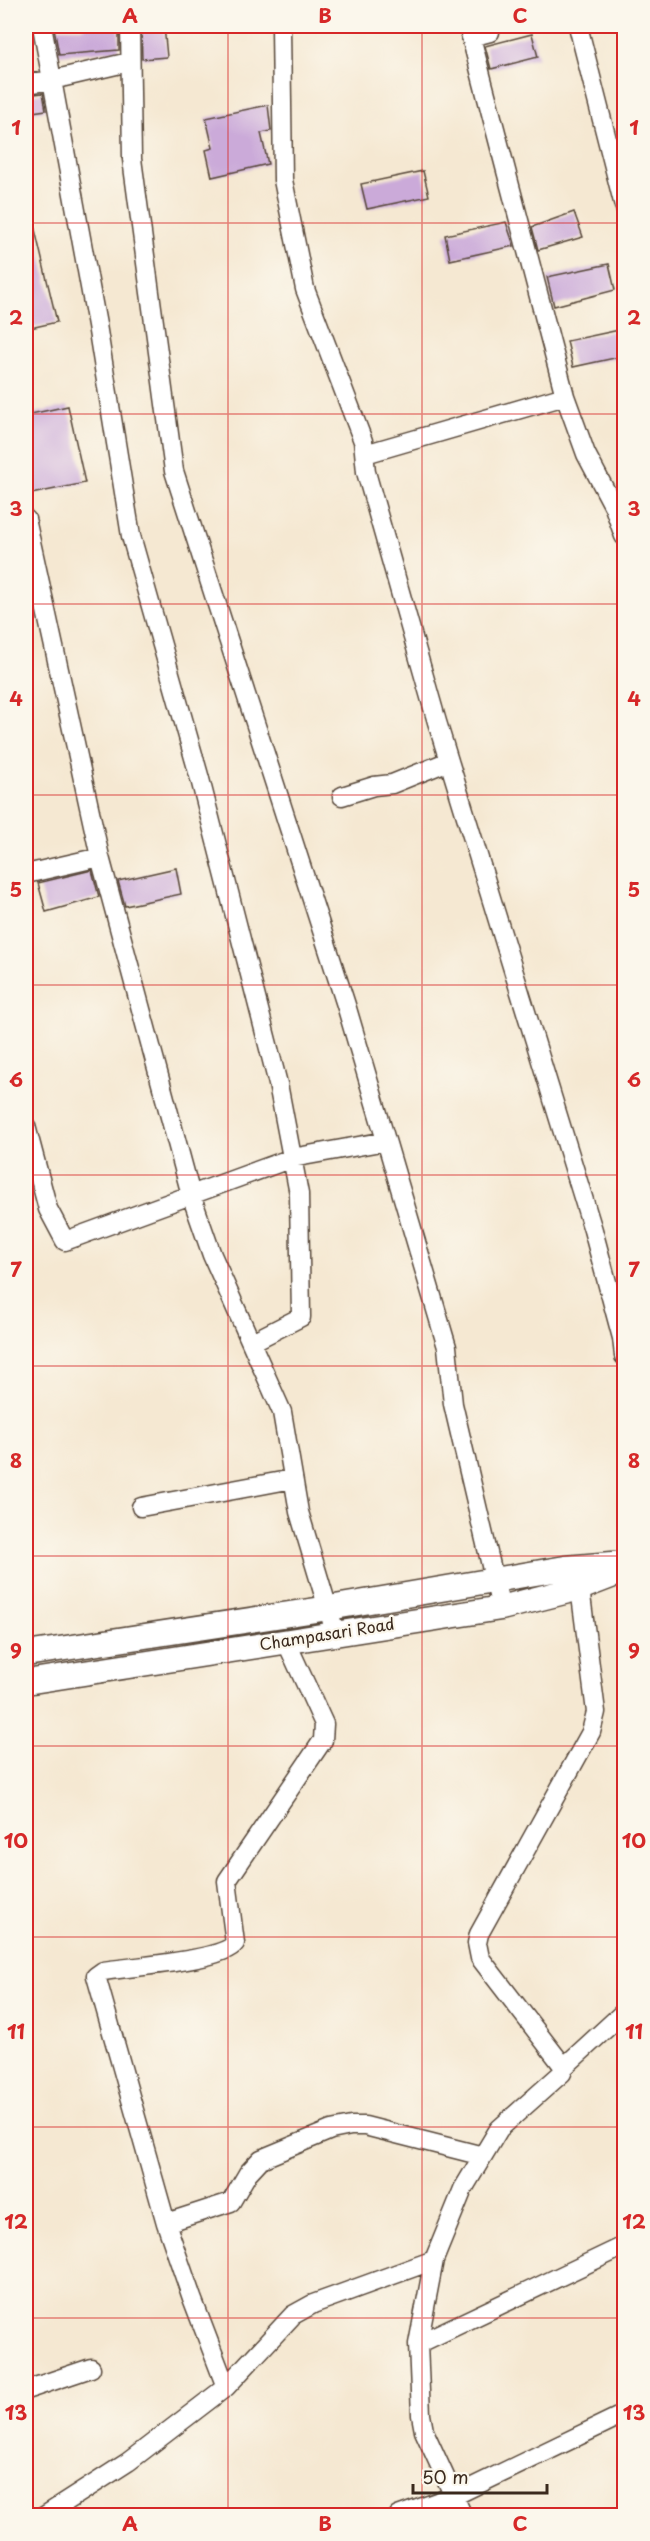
<svg xmlns="http://www.w3.org/2000/svg" width="650" height="2541" viewBox="0 0 650 2541" font-family="'Playpen Sans',sans-serif">
<rect width="100%" height="100%" fill="#fbf7ec"/>
<filter id="ink" filterUnits="userSpaceOnUse"><feTurbulence type="fractalNoise" baseFrequency=".0167" numOctaves="2"/><feDisplacementMap in="SourceGraphic" scale="12" xChannelSelector="R" yChannelSelector="G"/><feConvolveMatrix kernelMatrix="1 2 1 2 8 2 1 2 1" color-interpolation-filters="sRGB"/></filter>
<filter id="wash" filterUnits="userSpaceOnUse"><feTurbulence type="fractalNoise" baseFrequency=".008" numOctaves="4" result="noise"/><feDisplacementMap in="SourceGraphic" scale="24" xChannelSelector="R" yChannelSelector="G"/><feGaussianBlur stdDeviation="1.35" result="paint"/><feColorMatrix in="noise" values="0 0 0 0 0 0 0 0 0 0 0 0 0 0 0 0 0 1.4 0 .05"/><feComposite in="paint" operator="in"/></filter>
<g filter="url(#wash)">
<rect width="100%" height="100%" fill="#f5e8d2"/>
<g id="blocks">
<path fill="#cbaad9" d="M84,26H119V50L59,55L54,28H84Z
M141,26H164L167,57L142,59Z
M532,34L538,57L491,69L485,46Z
M43,93L46,110L26,113V95Z
M268,105L271,131L261,133L268,164L212,177L206,150L213,148L206,118Z
M423,171L429,196L367,209L361,184Z
M574,212L583,237L538,250L532,227Z
M32,217L57,322L26,329V218Z
M506,222L514,246L450,260L445,235Z
M609,264L615,290L554,306L547,277Z
M624,329V356L573,367L567,341Z
M68,406L85,483L26,495V415Z
M176,868L181,894L125,906L118,881Z
M92,870L99,897L46,912L38,883Z"/>
</g>
</g>
<g filter="url(#ink)">
<use href="#blocks" fill-opacity="0" stroke="#574639" stroke-width="1.5"/>
<g fill="none" stroke-linecap="round" stroke-linejoin="round">
<g stroke="#574639" stroke-width="21">
<path id="minor" d="M42,26L52,80L129,62
M130,26L132,159L174,471L346,1005L447,1347L453,1404L501,1608
M281,26L283,180L305,289L363,441L366,472L437,722L593,1230L622,1338L624,1356
M578,26L624,206
M26,84L52,80L97,325L131,536L200,779L278,1084L299,1194L301,1317L252,1342
M565,396L586,454L614,507L624,536
M365,454L565,396L471,37L490,32L489,26
M26,519L100,857L191,1195L212,1255L282,1412L299,1512L335,1632
M342,796L374,786L392,784L449,761
M26,874L100,857
M26,1126L48,1209L65,1241L292,1158L386,1141
M141,1507L293,1479
M564,2067L624,2012
M166,2223L231,2202L248,2173L261,2159L331,2130L351,2126H365L483,2156
M418,2344L624,2246
M226,2387L192,2298L166,2223L96,1976L103,1971C128,1967 223,1961 235,1943L227,1881L323,1740L324,1724L286,1641
M26,2390L91,2368
M44,2516L128,2462L226,2387L293,2315L313,2304L434,2260
M398,2516L454,2496L624,2414
M463,2516L424,2431L421,2415L418,2344L434,2260L463,2189L499,2129L562,2073L564,2067L480,1958L477,1943L479,1934L591,1732L596,1712L580,1588"/>
</g>
<g stroke="#574639" stroke-width="27">
<path id="major" d="M26,1654L329,1608L565,1568L624,1563
M26,1682L501,1608L580,1588L624,1571"/>
</g>
<use href="#minor" stroke="#fff" stroke-width="18"/>
<use href="#major" stroke="#fff" stroke-width="24"/>
</g>
</g>
<path fill="none" stroke="#d62828" stroke-width="1.5" stroke-opacity="0.55" d="M228,26V2516M422,26V2516M26,223H624M26,414H624M26,604H624M26,795H624M26,985H624M26,1175H624M26,1366H624M26,1556H624M26,1746H624M26,1937H624M26,2127H624M26,2318H624"/>
<g text-anchor="middle" stroke-width="4.5" stroke-linejoin="round" paint-order="stroke">
<g font-size="16" fill="#3b2a1e" stroke="#fbf7ec">
<text transform="translate(327 1634) rotate(-9)" y="6">Champasari Road</text>
</g>
</g>
<rect width="650" height="2541" fill="none" stroke="#fbf7ec" stroke-width="66"/>
<path d="M413 2484v9h134v-9" fill="none" stroke="#3b2a1e" stroke-width="3"/>
<text x="422" y="2484" font-size="18" fill="#3b2a1e" stroke="#fbf7ec" stroke-width="4.5" paint-order="stroke">50 m</text>
<rect x="33" y="33" width="584" height="2475" fill="none" stroke="#d62828" stroke-width="2"/>
<g font-size="20" text-anchor="middle" font-weight="bold" fill="#d62828">
<text x="130" y="23">A</text>
<text x="325" y="23">B</text>
<text x="520" y="23">C</text>
<text x="16" y="135">1</text>
<text x="634" y="135">1</text>
<text x="16" y="325">2</text>
<text x="634" y="325">2</text>
<text x="16" y="516">3</text>
<text x="634" y="516">3</text>
<text x="16" y="706">4</text>
<text x="634" y="706">4</text>
<text x="16" y="897">5</text>
<text x="634" y="897">5</text>
<text x="16" y="1087">6</text>
<text x="634" y="1087">6</text>
<text x="16" y="1277">7</text>
<text x="634" y="1277">7</text>
<text x="16" y="1468">8</text>
<text x="634" y="1468">8</text>
<text x="16" y="1658">9</text>
<text x="634" y="1658">9</text>
<text x="16" y="1848">10</text>
<text x="634" y="1848">10</text>
<text x="16" y="2039">11</text>
<text x="634" y="2039">11</text>
<text x="16" y="2229">12</text>
<text x="634" y="2229">12</text>
<text x="16" y="2420">13</text>
<text x="634" y="2420">13</text>
<text x="130" y="2531">A</text>
<text x="325" y="2531">B</text>
<text x="520" y="2531">C</text>
</g>
</svg>
